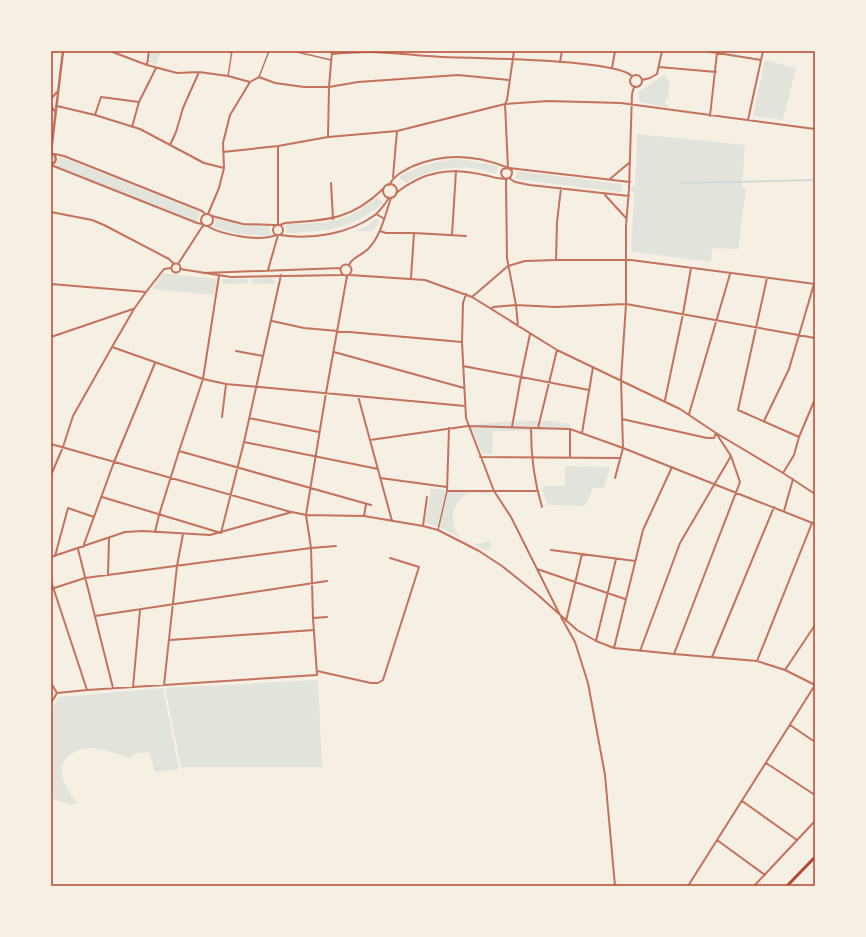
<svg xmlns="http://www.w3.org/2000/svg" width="866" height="937" viewBox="0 0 866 937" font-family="Raleway,sans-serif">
<rect width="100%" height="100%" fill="#f6efe4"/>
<path fill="#e2e4dc" d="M151,51H161L156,65L149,62Z
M765,60L796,68L783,120L753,116Z
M664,75L670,83L668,91L669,98L665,100V103L669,106L668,108L640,102L638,92Z
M637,134L745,145L742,187L746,189L738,249L712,248L711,262L634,252L631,251L634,194L629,189L635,185L637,153Z
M59,156L200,212L197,222L56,166Z
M459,159L498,166L496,174C488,172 480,169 472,168C449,166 426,171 406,183L399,177C419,166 437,160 459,159Z
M517,171L622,184L621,192L515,179Z
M378,197L383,204C347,230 330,231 287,233L286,224C328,223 344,224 378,197Z
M215,218L242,224L269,225L271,235L269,236L240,234L211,227L215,224Z
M375,219H378V223L373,231H356L368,225Z
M162,273L217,279L214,295L152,289Z
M271,278L274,279L275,284L251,283V279Z
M223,279H248V283L222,284Z
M526,421H553L570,424L569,430L493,431L492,454H482L470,425L498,422Z
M565,466L610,467L604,488H593L585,506L547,505L542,488L546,486H565Z
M431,488L444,490L449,492L488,491L492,496C439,475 442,560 489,541L492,548L485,550L441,528L425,523Z
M318,680L322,767H181L165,688Z
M163,688L179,769L155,772L149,752L136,753L129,758C118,755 104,749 93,748C80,748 63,754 62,769C61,781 70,795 77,803L74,805L51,799V710L59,697Z"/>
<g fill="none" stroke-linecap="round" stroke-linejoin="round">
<path stroke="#c9d6d2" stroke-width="1.5" d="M682,183L815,180"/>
<path stroke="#c5725c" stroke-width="1.5" d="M228,51L232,53
M293,51L331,60
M228,76L232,51
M259,77L269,51
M438,530L447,491"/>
<path stroke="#c5725c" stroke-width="2" d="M110,51L147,65L177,73L199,72L228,76L250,82L259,77L275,83L304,87H329L358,82L458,75L509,80
M705,51L761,60
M332,54C344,53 356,52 369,52C393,52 417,56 442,57C473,58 615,59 632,76
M560,62L562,51
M147,65L149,51
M659,67L716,72
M612,68L615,51
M630 81a6 6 0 1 1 12 0a6 6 0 1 1-12 0Z
M642,80L650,78L657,74L662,51
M51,99L57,92
M51,105L55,112
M57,106L95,115L140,129L204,163L224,168
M95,115L101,97L139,102
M710,116L717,53
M748,120L763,51
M132,127L139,102L156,68
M328,137L329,87L332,51
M170,145L176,132L183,108L199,72
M278,146V225
M223,152L278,146L328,137L397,131L505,104L548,101L621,103L815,129
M55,154L64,156L202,211L205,214
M51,165L197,223L202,224
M508,168L505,104L507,100L514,51
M509,168L630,182
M393,177L397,131
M509,178L515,182L530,185L629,196
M506,179L507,258L516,305L518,326
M610,179L630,162
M331,183L333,219
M383 191a7 7 0 1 1 14 0a7 7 0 1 1-14 0Z
M389,185C394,175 404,171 413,166C444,153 474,154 506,167
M396,193C424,171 450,167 484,175C491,176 502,181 509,178C512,177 512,174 512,171L508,168L503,169L501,172L502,176L505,179
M605,195L626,218
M51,212L92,220L104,225L169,259L174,264
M201 220a6 6 0 1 1 12 0a6 6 0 1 1-12 0Z
M208,214L219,188L224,168L223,143L230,115L250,82
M376,214L383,218
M212,216L243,224L276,225
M273 230a5 5 0 1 1 10 0a5 5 0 1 1-10 0Z
M280,225L285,223C327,220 351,220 383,189
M207,226C222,235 260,242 276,235
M380,231L386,233H414L466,236
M280,235C311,240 349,234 375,215C381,210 385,204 389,198
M452,235L456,171
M556,260L557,222L561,188
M171.5 268a4.5 4.5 0 1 1 9 0a4.5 4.5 0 1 1-9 0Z
M178,264L202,227L204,225
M340.5 270a5.5 5.5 0 1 1 11 0a5.5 5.5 0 1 1-11 0Z
M349,265C351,258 362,255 368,249C381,236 385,215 391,198
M180,269L231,277L343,275
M268,270L278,235
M204,273L341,268
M350,275L425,280L472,297L557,350L680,409L716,433L783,473L815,494
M411,278L414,233
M767,278L738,410L799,437
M51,284L146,292
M466,294L463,303L462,342L466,418L494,491L511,517L559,613
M472,297L508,266L525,261L556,260H631L815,284
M491,309L493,307L516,305L555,307L626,304L815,338
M272,321L304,328L462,342
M51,337L133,309
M112,347L203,379L226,384L465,406
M236,351L263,356
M334,352L464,388
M463,366L589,390
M358,396L392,521
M665,400L683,314L691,268
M689,414L730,274
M222,417L226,384
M249,418L319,432
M622,419L707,438H714L716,433L731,456L740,482L674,654
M764,421L789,369L814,284
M512,427L521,377L530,334
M449,428L447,491H537
M538,428L557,350
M531,429C531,456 534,481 542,507
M582,433L593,367
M370,440L468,426L570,429L623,448L815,524
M244,442L378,469
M51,444L291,512
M179,451L371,505
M480,457L620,458
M570,457V429
M783,473L794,455L799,437L815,399
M51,475L63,447L73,416L112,347L134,309L146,292L164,269L171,268
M380,478L447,487
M615,478L623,448L621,380L626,304V226L629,189L632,94L634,87
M102,497L221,533L244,442L281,275
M784,511L793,479
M364,516L366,504
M423,526L427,497
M155,532L159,515L179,451L203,379L219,276
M83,547L114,462L155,363
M78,549L113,688
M551,550L635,561
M55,556L68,508L94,517
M51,557L125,532L143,531L210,535L292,512L306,515L364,516L423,526L438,530L479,551L502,566L538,595L577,630L596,641L614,648L674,654L757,661L785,670L815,685
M537,569L625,599
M108,575L109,538
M51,581L87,690
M51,589L85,578L311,548L336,546
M95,616L327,581
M561,617L575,642L588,683L605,775L615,886
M313,618L327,617
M566,621L582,554
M170,640L314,630
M596,641L616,559
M614,648L643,530L672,467
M640,651L680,543L731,456
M712,657L774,507
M757,661L812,523
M785,670L815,625
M317,671L371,683H378L383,680L419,567L390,558
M51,683L57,693
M164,685L177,566L183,534
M133,687L140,610
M57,693L87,690L317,675L313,618L311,548L306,515L326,393L347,276
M51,703L57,693
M790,725L815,742
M766,763L815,795
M742,801L797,840
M717,840L765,875
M688,886L815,685
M754,886L815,821"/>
<path stroke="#c5725c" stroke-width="2.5" d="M51,152L63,51
M51,153C55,154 57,158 55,162L51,165"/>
<path stroke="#b5482f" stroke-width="3" d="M787,886L815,857"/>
</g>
<rect width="866" height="937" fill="none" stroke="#f6efe4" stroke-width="104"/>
<rect x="52" y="52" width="762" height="833" fill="none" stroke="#b5482f" stroke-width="1.5"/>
</svg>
